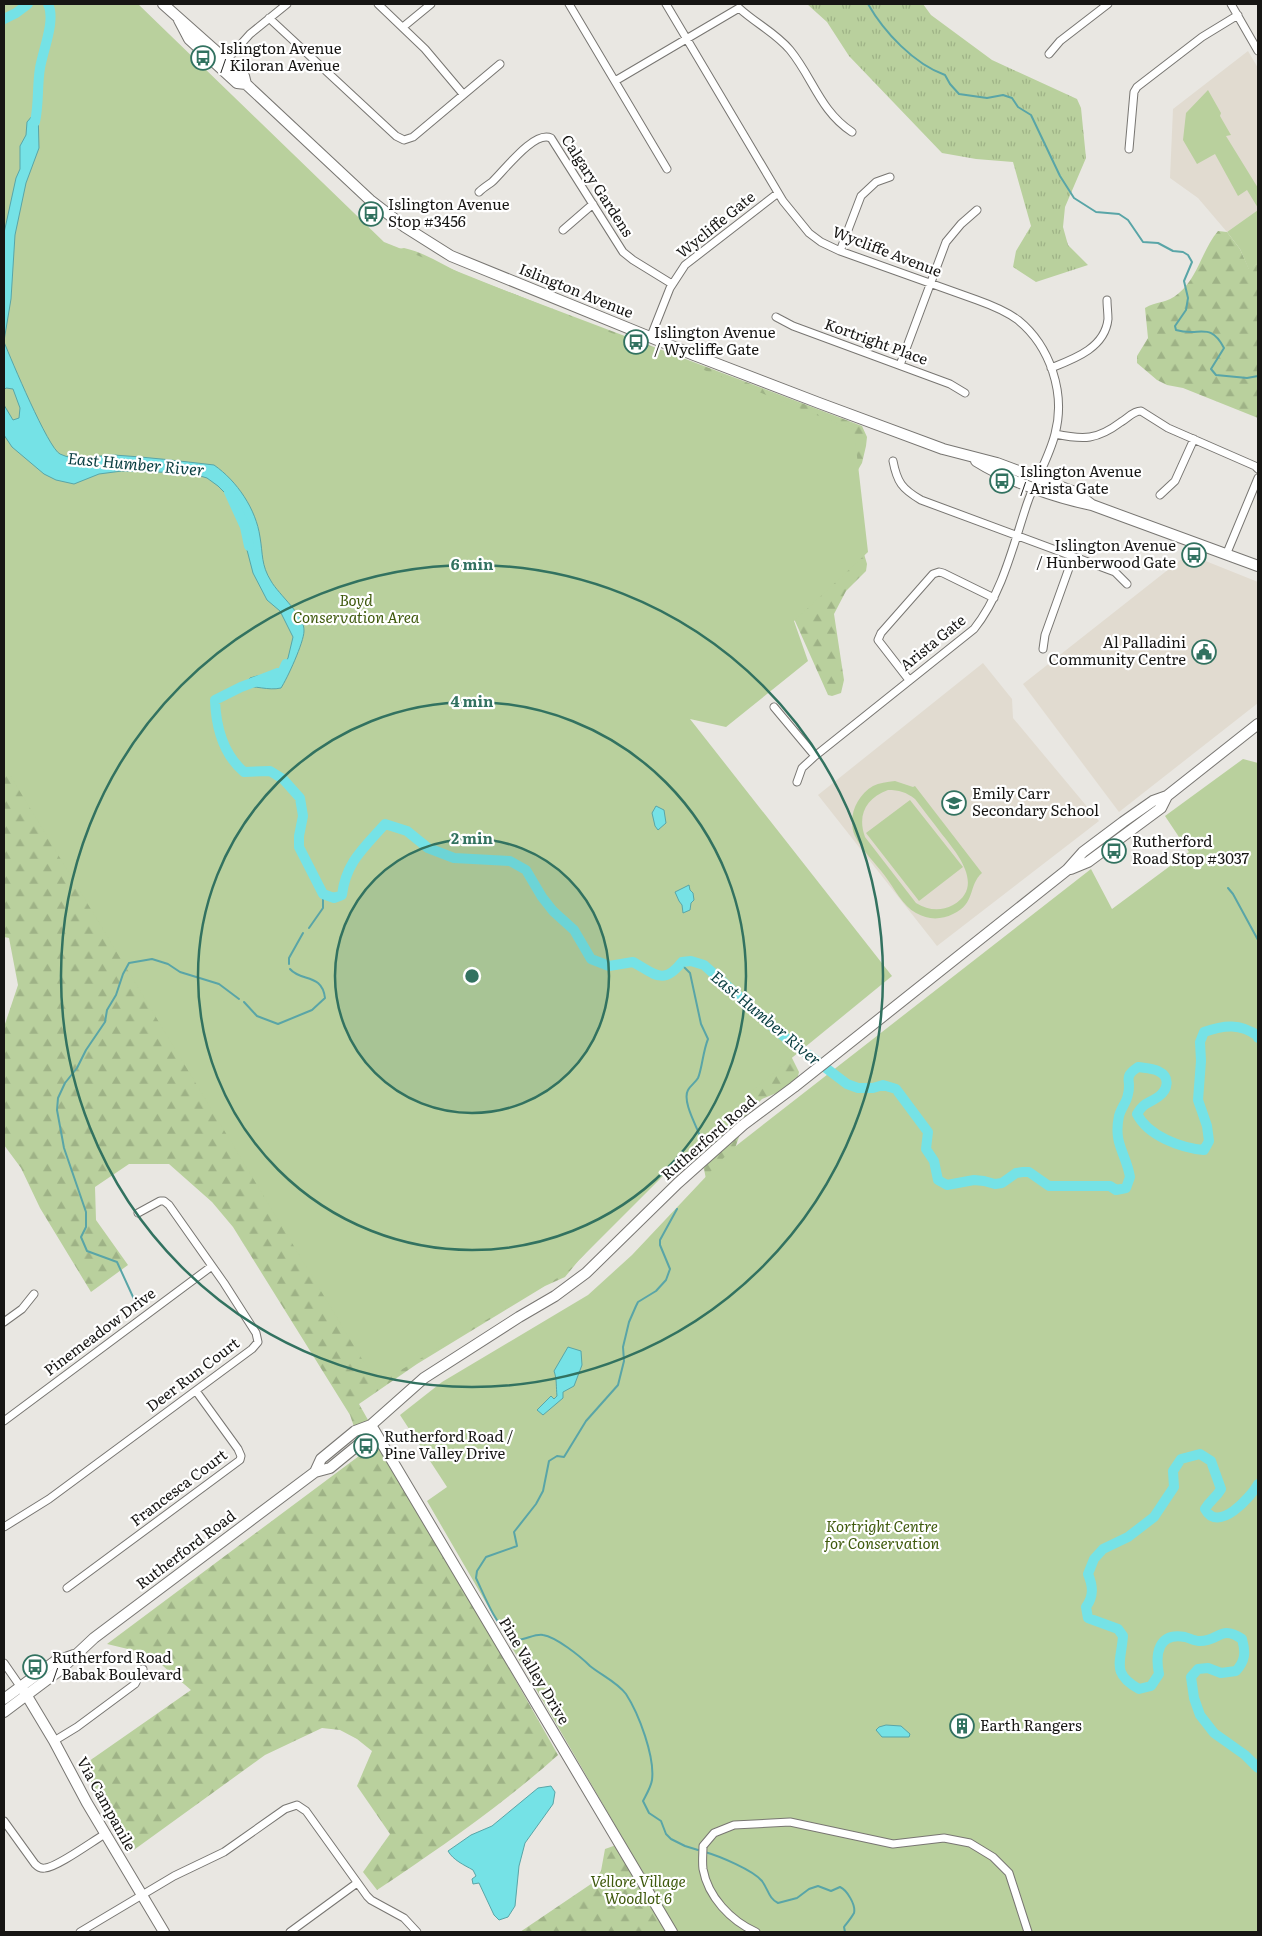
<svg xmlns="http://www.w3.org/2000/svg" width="1262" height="1936" viewBox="0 0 1262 1936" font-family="Literata,serif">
<defs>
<pattern id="grass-tufts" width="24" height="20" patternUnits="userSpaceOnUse" patternTransform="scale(1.25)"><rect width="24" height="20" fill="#b9d09d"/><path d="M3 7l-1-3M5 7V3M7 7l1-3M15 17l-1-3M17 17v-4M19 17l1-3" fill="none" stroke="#9eb286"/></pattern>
<pattern id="forest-firs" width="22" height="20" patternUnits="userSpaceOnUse" patternTransform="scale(1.25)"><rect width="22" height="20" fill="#b9d09d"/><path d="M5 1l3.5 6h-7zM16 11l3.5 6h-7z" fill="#9eb286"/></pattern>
</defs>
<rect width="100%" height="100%" fill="#e9e7e2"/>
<path fill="#e1dbd0" d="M1248,51L1258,68V210L1227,232L1198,198L1170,178L1173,109Z
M1188,554L1258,582V703L1119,812L1023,684Z
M983,663L1012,699L1013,718L1099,821L937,946L818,795Z"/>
<path fill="url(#grass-tufts)" d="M807,4H923L931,15L992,60L1077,99L1081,108L1086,158L1065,207L1063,227L1068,245L1088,265L1036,282L1013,267L1016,251L1031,226L1013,162L976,159L942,153L849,56L827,22Z"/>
<path fill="url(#forest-firs)" d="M1218,231L1227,232L1240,249L1249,269L1258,263V418L1183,388L1167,385L1157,380L1137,363V356L1148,338L1145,308C1156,301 1167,304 1179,293C1198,277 1202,250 1218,231Z
M404,248C424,252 445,266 464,275L862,426L867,437L866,446L862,463L855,475L852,513L867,564L866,571L846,591L834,614L844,680L841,693L832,696L828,695L795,621L782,602L666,723L782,1038L799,1072L796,1085L762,1099L751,1110L745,1120L734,1151L707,1184L704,1169L697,1159L689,1161L679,1155L579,1260L565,1277L545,1286L417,1364L359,1404L558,1755C502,1805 440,1848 377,1890L363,1872L390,1834L357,1786L372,1751L357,1739L340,1730L322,1728L265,1755L131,1852L82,1766L191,1690L163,1666L153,1655L107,1644L363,1453L350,1415L233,1227L212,1202L169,1164H129L95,1187L96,1220L128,1265L91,1292L40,1208L21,1168L4,1145V1027L18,985L9,938L4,937V494L392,250Z
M622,1843L736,1932H520L591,1884L601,1871L605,1849Z"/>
<path fill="#b9d09d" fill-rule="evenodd" d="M4,4H138L384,242L854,430L868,552L794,621L808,661L726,727L690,719L892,976L733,1106L566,1273L377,1384L4,765Z
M1208,90L1221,113L1220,116L1231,135L1226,136L1258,188V208L1247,190L1238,196L1215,154L1197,164L1183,140L1186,113Z
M1258,210V263L1249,270L1240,249L1227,232Z
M1243,759L1258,763V1932H677L427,1501L447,1487L400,1415L442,1382L588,1295L632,1255L732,1149L1091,869L1112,909L1189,852L1165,816Z
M895,781L913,787L915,786L982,873C968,885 976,904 953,914C941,920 928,920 916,913C903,906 894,888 885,876C875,863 862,850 855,836C847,818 856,796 873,786C879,783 887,782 895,781ZM888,790C899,790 906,792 915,799C924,811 933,822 941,833C956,852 986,886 953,905C940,912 928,910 916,903L865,837C857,815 866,798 888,790Z
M910,800L963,867L919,901L866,833Z"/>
<path fill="#75e2e6" stroke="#59a5a7" d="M38,109L39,148L26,183L15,235L11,299L4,341V233L16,178L20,169V146L26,135L27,122Z
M4,342C11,359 48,448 60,454C75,462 98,455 114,455C147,457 180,461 214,465C237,481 256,509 260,537C263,554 261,565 271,581C279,595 305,616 304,631C304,642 287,679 281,688C268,691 255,685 241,687L250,678L257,676L270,677L278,673L288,658L293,637L280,611L267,600L253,573L247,550L246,525L234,502L218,486L207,478L190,473L122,471L99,474L74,484L56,480L44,474L12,447L4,435V405L13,420L19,418L20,408L13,389L6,388L4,390Z
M656,806L664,810L666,823L658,830L655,826L652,813Z
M689,885L690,890L693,893L694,900L691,903L690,910L683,913L682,905L679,901L675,892Z
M568,1347L581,1351L582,1365L574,1386L563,1392V1398L543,1415L537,1410L551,1396L554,1399L557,1396C556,1387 557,1379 554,1371Z
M886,1725L901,1726L910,1734L909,1737H882L876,1730L879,1727Z
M551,1786L555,1792L553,1804L525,1843L519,1866L515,1906L508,1917L499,1920L494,1915L479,1883L473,1884L472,1879L476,1876L473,1870C464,1865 453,1860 448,1851L471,1835L492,1826L538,1788Z"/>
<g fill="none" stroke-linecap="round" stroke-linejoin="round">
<path stroke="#59a5a7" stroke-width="2" d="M868,4C884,32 914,64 945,75L950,84L959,94L987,98L1003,95L1012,98L1018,107L1031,115L1060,176L1074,198L1096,212L1119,214L1128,220L1143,242L1158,243L1173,251L1183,252L1188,255L1192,262L1184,281L1188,298L1186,310L1175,326L1176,330C1200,337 1210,321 1224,348L1211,369L1216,375L1247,378L1258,376
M1228,888L1233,894L1258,940
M309,928L323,908V894
M289,964V958L303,933
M681,964L690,973L701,1024L708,1039C703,1051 702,1069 698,1078C695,1083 690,1086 688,1090C682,1101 696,1125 700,1136
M244,1002L257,1016L278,1024L312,1010L325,998C322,973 301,982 290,969
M677,1209L660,1240V1245L670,1269L666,1280L656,1291L638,1302L636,1306L629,1322L623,1347L624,1361L618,1385L586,1421L564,1457L557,1456L549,1461L543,1491L536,1504L514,1532L517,1546L486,1557L477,1571L476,1578C485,1597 494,1621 510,1637C518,1645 533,1633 543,1635C556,1637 580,1656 590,1666C601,1675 617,1682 626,1694C639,1714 655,1757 652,1780C651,1787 646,1795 643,1801L649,1813L661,1821L666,1834L671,1839L685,1846L698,1850
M139,1310L117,1262L87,1251L81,1237L86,1227V1212L64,1148L57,1110L58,1098L65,1083L77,1068L86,1050L105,1022L107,1010L116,995L123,974L129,963L152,959L168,964L180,972L219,984L239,999
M705,1852C719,1856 753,1870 762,1881C768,1889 769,1899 778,1903L797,1898L809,1889L818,1886L831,1891L840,1887C847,1890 856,1905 854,1913C852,1917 847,1923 844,1927L845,1932"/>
<path stroke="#75e2e6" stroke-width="10" d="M4,19L16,13L28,4
M35,122C39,104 37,86 40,68C43,50 56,20 48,4
M229,492L245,527L249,546
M286,664L283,671L241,687L215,700C216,727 223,754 244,772L270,771L283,779L300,798L303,816L299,836V847L323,894L334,898L342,895C346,862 364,848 385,824L407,831L428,848L454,858L510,861L526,870L542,897L553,911L574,930L591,959L609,966L633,962C655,974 663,986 682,962L691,961L704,965L781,1034L847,1084L858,1088H873L883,1085L896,1089L928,1132L926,1149L934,1161L938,1180L947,1185L974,1180L984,1181L995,1184L1002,1183L1016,1173L1023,1172H1029L1049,1186H1110L1116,1190L1126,1188L1130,1177C1126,1153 1113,1144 1119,1116C1121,1108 1127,1102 1128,1094C1132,1079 1122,1078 1138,1067C1144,1068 1153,1068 1158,1071C1171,1077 1168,1090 1158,1097C1148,1104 1144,1102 1137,1114C1148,1136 1181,1148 1204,1150L1209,1141L1207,1126L1198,1100L1201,1061L1200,1042L1204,1032C1224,1025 1240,1023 1258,1036V1038
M1258,1484C1251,1497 1218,1534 1205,1509C1210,1500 1216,1498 1221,1489L1211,1461L1200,1454L1181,1459L1173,1471L1174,1487L1154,1517L1128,1537L1103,1549L1094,1559L1088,1574C1093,1586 1094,1596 1086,1607L1088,1618L1118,1629L1123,1636C1121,1663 1111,1673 1139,1689L1151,1686L1159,1674C1155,1654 1158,1632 1185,1637C1189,1638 1195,1641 1199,1641C1219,1642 1220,1624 1242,1639C1246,1653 1245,1661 1236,1671L1221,1673L1208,1668L1198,1669L1191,1677L1194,1698L1200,1715L1214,1733L1245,1755L1258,1768"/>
<g stroke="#787672" stroke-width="9">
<path id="street" d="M378,4L425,49L463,94
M569,4L667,169
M666,4L783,201L809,233L821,242L840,251L977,300C991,305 1006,311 1018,320C1050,346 1066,393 1055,434C1049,458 1035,480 1027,504C1013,546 1002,594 974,629L815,756L802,768L797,782
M1231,4L1258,51
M739,8C755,23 776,33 790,50C813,78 820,111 852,132
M269,18L396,136L404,140L413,137L500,64
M403,27L431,4
M1049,54L1060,41L1108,4
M224,63L250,34L287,4
M615,81L739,8
M1129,149L1134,92L1137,87L1202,37L1238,15
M479,192C483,188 488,185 492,182C504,171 534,130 551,138L623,252L633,260L672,284
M563,230L593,204
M840,251L861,196L876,182L890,177
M776,317L793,326L950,384L965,393
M651,336L670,288L685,265L778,193
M900,365L946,242L961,224L977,210
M1051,368C1074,359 1105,348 1108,319C1108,313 1107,306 1107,300
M1055,434C1084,440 1097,440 1121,422C1128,418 1133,411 1141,411L1168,428L1255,466L1258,469
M893,461C897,482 902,489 921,500L1115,572L1127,584
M1160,495L1175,481L1194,439
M1226,555L1258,478
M1043,649L1045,635L1073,557
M909,680L878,640L881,633L933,574L939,572L943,573L994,598
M774,707L815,756
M4,1322L22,1309L34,1294
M4,1421L212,1266
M4,1527L49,1499L252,1349L258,1342L256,1333L224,1283L169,1205L164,1201H160L138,1213
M67,1588L240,1460L241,1456L238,1449L196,1391
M4,1663L22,1689
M54,1741L77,1727L135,1684L143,1669
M4,1821L35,1864C38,1867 41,1869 45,1868C56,1868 93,1841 105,1834
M80,1932L174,1876L224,1852L285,1809L297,1805L306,1811L367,1896L371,1900L404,1918L417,1932
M290,1932L357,1883
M756,1932C731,1921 708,1897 703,1869C702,1862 703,1853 703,1846L714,1833L734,1825L790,1822L893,1844L944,1838L970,1843L993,1857L1009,1873L1028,1932"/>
</g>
<g stroke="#787672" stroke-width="12">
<path id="secondary" d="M163,4L244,76L246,84
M179,20L189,39L237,83L246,84L370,200L405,227L451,256L694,355L819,403L943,449L997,463L1075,492L1092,505
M976,461C1008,481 1056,498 1092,505L1258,566
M1071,869L1088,862L1161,808L1167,796
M371,1425L672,1932
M315,1472L321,1459L355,1431L371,1425L424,1378L519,1317L555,1296L586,1273L678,1183L743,1125L794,1087L1067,870L1083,852L1123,822L1153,801L1167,796L1258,724
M24,1691L54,1741L87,1803L164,1932
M4,1699L54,1662L74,1655
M4,1712L60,1670L94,1638L315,1472L330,1468L363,1441L371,1425"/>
</g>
<use href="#street" stroke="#fff" stroke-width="7"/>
<use href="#secondary" stroke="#fff" stroke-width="10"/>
</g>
<circle cx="472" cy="976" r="137" fill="#327260" fill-opacity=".12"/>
<g fill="none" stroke="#327260" stroke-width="2.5">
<circle cx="472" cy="976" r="137"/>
<circle cx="472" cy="976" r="274"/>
<circle cx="472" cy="976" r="411"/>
</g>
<defs>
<g id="bus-ring" transform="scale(1.25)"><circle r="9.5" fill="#fff" stroke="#327260" stroke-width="1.5"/><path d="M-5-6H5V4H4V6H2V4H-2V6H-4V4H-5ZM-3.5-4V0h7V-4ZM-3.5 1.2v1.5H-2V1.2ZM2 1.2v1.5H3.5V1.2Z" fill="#327260"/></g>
<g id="civic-ring" transform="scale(1.25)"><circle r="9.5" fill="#fff" stroke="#327260" stroke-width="1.5"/><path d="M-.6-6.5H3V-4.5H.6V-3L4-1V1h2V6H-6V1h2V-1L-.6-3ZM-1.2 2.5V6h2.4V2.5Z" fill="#327260"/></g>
<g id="school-ring" transform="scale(1.25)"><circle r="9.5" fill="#fff" stroke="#327260" stroke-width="1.5"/><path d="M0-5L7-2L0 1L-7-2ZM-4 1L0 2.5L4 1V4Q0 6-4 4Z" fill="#327260"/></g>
<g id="building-ring" transform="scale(1.25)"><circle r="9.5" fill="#fff" stroke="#327260" stroke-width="1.5"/><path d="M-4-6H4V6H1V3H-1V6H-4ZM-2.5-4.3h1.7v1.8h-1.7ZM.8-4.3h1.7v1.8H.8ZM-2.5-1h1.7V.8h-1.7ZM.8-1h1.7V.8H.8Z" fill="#327260"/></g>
</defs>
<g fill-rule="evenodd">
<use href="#bus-ring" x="203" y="58"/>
<use href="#bus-ring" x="371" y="214"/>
<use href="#bus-ring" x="636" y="342"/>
<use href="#bus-ring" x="1002" y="481"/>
<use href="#bus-ring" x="1194" y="555"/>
<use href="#civic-ring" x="1204" y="652"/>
<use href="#school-ring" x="954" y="803"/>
<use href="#bus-ring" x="1114" y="851"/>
<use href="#bus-ring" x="366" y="1446"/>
<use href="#bus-ring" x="35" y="1667"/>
<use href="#building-ring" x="962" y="1726"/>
</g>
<g text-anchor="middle" stroke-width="4.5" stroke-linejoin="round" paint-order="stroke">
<g font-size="15" fill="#171614" stroke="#fff" text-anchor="start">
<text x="220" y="54">Islington Avenue<tspan x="220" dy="17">/ Kiloran Avenue</tspan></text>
<text x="388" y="210">Islington Avenue<tspan x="388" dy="17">Stop #3456</tspan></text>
<text x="654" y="338">Islington Avenue<tspan x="654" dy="17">/ Wycliffe Gate</tspan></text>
<text x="1020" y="477">Islington Avenue<tspan x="1020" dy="17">/ Arista Gate</tspan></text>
<text x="1176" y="551" text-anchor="end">Islington Avenue<tspan x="1176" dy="17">/ Hunberwood Gate</tspan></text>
<text x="1186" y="648" text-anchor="end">Al Palladini<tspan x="1186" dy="17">Community Centre</tspan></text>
<text x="972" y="799">Emily Carr<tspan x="972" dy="17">Secondary School</tspan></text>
<text x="1132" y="847">Rutherford<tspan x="1132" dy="17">Road Stop #3037</tspan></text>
<text x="384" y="1442">Rutherford Road /<tspan x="384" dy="17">Pine Valley Drive</tspan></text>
<text x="52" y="1663">Rutherford Road<tspan x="52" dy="17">/ Babak Boulevard</tspan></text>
<text x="980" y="1731">Earth Rangers</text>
</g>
<g font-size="15" fill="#171614" stroke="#fff">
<text transform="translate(597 186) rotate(57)" y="5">Calgary Gardens</text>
<text transform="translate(716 225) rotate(-39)" y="5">Wycliffe Gate</text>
<text transform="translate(887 252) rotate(21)" y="5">Wycliffe Avenue</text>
<text transform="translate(576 291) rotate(22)" y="5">Islington Avenue</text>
<text transform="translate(876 342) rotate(20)" y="5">Kortright Place</text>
<text transform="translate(933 643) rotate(-39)" y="5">Arista Gate</text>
<text transform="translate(709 1138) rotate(-41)" y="5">Rutherford Road</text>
<text transform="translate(100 1332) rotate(-37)" y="5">Pinemeadow Drive</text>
<text transform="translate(193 1375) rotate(-37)" y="5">Deer Run Court</text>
<text transform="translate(179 1488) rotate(-37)" y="5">Francesca Court</text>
<text transform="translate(186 1550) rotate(-37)" y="5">Rutherford Road</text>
<text transform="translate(534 1671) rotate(59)" y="5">Pine Valley Drive</text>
<text transform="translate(106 1804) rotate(61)" y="5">Via Campanile</text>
</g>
<g font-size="15" font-style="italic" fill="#3e590c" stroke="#fff">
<text x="356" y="606">Boyd<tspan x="356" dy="17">Conservation Area</tspan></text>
<text x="882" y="1532">Kortright Centre<tspan x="882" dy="17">for Conservation</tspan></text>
<text x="638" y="1887">Vellore Village<tspan x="638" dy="17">Woodlot 6</tspan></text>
</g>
<g font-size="16" font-style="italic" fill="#083d40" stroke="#fff">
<text transform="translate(136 464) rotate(5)" y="6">East Humber River</text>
<text transform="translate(766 1018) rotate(40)" y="6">East Humber River</text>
</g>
</g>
<circle cx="472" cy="976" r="8" fill="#327260" stroke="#fff" stroke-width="2.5"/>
<g font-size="15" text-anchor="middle" font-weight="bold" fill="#327260" stroke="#fff" stroke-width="4.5" stroke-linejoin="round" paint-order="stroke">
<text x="472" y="570">6 min</text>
<text x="472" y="707">4 min</text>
<text x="472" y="844">2 min</text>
</g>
<rect width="1262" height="1936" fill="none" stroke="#171614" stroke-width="10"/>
</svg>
